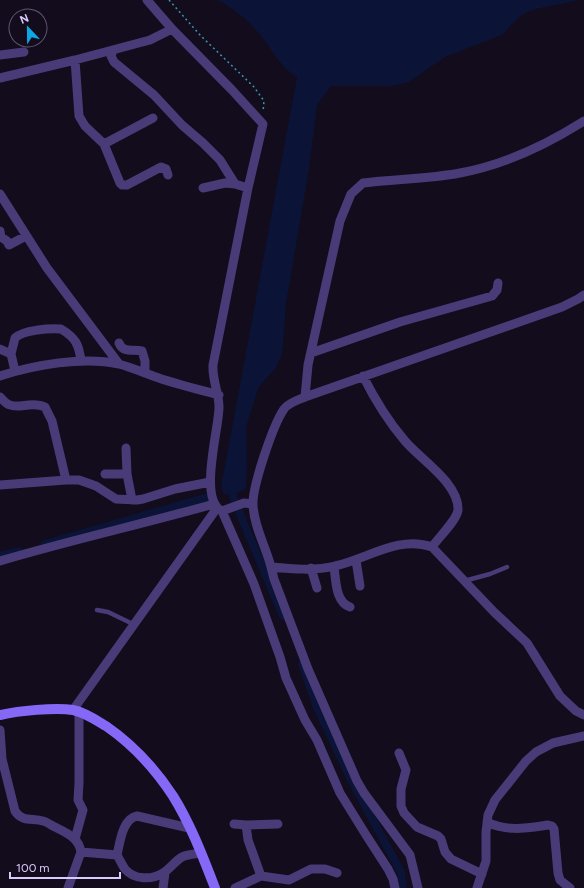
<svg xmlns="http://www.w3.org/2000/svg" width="584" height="888" viewBox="0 0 584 888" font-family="Figtree,sans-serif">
<rect width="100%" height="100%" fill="#120c1c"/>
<path fill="#0b1336" d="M218,0H580C564,4 535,7 522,15C514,20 510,28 502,35L445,57L409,82L401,84L391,86H331L317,105L309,169L286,304L283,345L281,357L275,369L262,383L258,389L249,417L246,428L247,454L246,486L244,490L233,495L224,494L221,487L297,77C281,69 272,49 261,36C249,21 234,9 218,0Z"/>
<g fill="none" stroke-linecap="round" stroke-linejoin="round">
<path stroke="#0b1336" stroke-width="8" d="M234,486L233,495L234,500L283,616
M45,544L208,497
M0,556L19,551
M302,664L316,705L351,780L401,872L403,888"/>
<path stroke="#3598a5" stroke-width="1.5" stroke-dasharray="2 3" stroke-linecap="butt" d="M169,0L201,36L254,87L264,101L263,112"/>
<path stroke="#483b78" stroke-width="4.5" d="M464,581L490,574L507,567
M97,610L108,612L135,625"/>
<path stroke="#483b78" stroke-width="9" d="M147,0L172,29L232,90L263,124L248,188L213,365C212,380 219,393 219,407C219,429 198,500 222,511L244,503L253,504
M113,50L111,56L114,62L154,95L182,125L203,143L220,160L235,184L248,188
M0,55L24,52
M75,60L79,116L85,126L104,144L120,183L122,185H127L161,167L166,169L168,175
M0,78L75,60L150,40L172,29
M104,144L153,118
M203,188L225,183L235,184
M0,194L47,268L119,364
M0,231L1,237L7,241L9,245L26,236
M119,343C123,353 132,349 142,351L145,361V373
M0,349L11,354
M311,353L400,322L492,296L497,290L498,283
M15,371L11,354L15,338C23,330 50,328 61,329C76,338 79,345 81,361
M0,376C34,365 83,356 119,364C130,367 142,372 153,376C175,384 197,389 219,395
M363,376C375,400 387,420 405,441C420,459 459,483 458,510C457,520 438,538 432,547L494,612L527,643L560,696L576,711L584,715
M0,397C3,400 6,404 10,405C19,409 32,401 45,407L52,421L66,480
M305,397L308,365L340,221L351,194L363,183C396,179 428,179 460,173C504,165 546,145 584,121
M126,448L127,474L132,500
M105,474H127
M0,485L66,480H79L96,486L116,499L137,500L143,499L175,489L210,482
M222,511L254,584L280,657L286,678L305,720L317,740L340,793L366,835L388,869L393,879L395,888
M432,547C399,535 367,559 335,566C315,571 292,569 271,567C266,547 254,527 253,505C252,487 273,425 284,409C288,403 298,400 305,397L562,307L578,299L584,295
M356,560L360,586
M0,561C71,540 143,524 214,504
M271,567L274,579L308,669L357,781L364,793L410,855L418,888
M334,567C336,579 335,602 350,607
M311,568L317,588
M73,710L217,508
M0,730L2,759L15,811C22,822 32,818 43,821C47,822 51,825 55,827C67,833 79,838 81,852
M399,753L406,770L401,789V806L404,813L417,827L438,836L441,839L445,852L451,859L482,874
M487,822C507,832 527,828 548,825L552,826L554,829L558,873L560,880L570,888
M234,824L246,825
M75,839L83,810L78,800L79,783V712
M117,855C120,843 122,819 137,816L189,828
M261,876L289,880L311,869H325L337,873
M68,888L81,852L117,855C120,860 122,865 125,869C134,880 152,880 163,873C170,869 175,861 182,857C188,854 195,854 201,853
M163,888L165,873
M235,888L261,876L248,840L246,825L278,824
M477,888L486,861V832L488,815L495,800L526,761L536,752L553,743L584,736"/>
<path stroke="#8568f5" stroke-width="10" d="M0,715C18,711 55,707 73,710C84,712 96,720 106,726C132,744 156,770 173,796C191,825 203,857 215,888"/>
</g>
<g transform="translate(28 28) rotate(338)"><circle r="19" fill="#120c1c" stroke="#625875"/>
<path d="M0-3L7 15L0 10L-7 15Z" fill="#0fa7e3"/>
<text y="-6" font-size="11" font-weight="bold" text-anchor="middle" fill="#d9cbfb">N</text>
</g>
<path d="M10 872v6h110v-6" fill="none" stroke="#d9cbfb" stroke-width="2"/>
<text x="16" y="872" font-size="12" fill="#d9cbfb" stroke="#120c1c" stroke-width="3" paint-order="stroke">100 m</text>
</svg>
